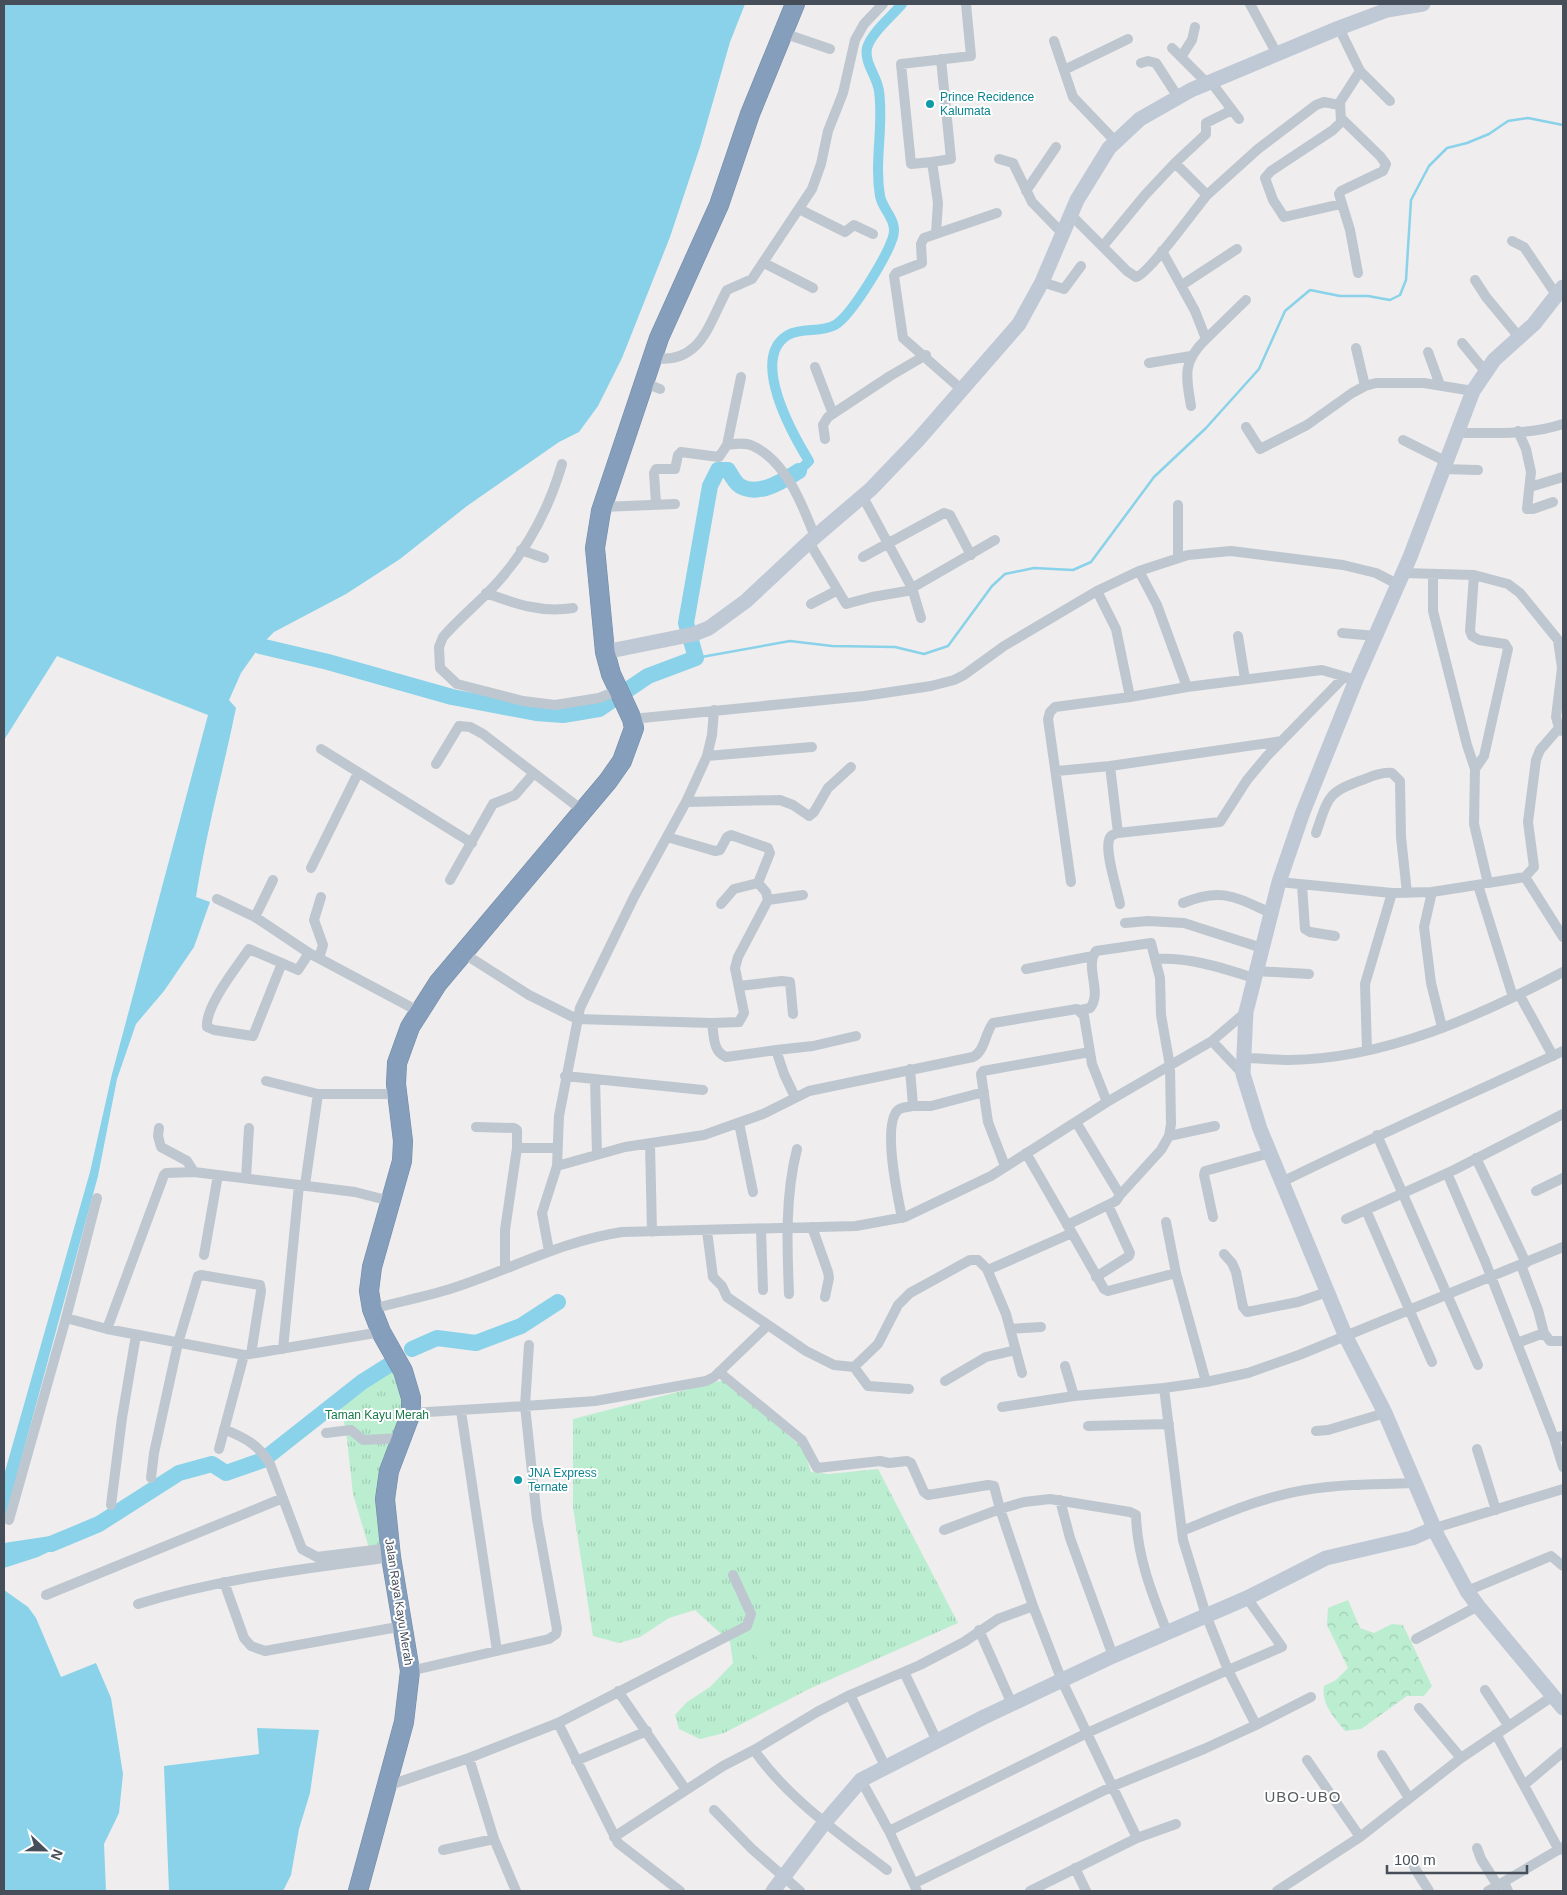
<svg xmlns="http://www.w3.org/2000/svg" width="1567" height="1895" viewBox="0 0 1567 1895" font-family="Arial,sans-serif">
<defs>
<pattern id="grass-tufts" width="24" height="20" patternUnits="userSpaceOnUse" patternTransform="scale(1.25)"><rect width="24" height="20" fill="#bbedd0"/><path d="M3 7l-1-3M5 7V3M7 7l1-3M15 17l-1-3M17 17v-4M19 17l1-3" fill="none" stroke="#a2cdb5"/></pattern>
<pattern id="forest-crowns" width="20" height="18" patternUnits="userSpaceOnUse" patternTransform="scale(1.25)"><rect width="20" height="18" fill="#bbedd0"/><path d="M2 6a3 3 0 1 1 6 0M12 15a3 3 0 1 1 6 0" fill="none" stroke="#a2cdb5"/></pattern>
</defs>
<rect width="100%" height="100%" fill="#efeded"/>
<path fill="url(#grass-tufts)" d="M388,1369L402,1374L409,1395L398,1464L393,1531L395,1544L369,1548L353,1494L346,1430L339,1402L364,1382Z
M724,1380L803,1448L811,1472L829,1474L878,1469L958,1623L811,1688L724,1733L700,1739L679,1729L675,1715L687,1702L710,1687L733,1663L730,1642L695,1610L669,1618L640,1637L619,1643L593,1636L573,1507V1419Z"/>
<path fill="url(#forest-crowns)" d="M1348,1600L1360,1628L1374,1633L1392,1624L1403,1625L1432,1686L1424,1696H1407L1361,1729L1345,1731C1334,1717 1321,1704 1324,1686L1336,1680L1348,1668L1327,1625L1328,1608Z"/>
<path fill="#bbedd0" d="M760,1625L774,1652L758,1660L744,1633Z"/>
<path fill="#89d2e9" d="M4,4H745L730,42L700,147L670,237L622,358L598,406L579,432L559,442L467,506L400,559L346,594L274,632L260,646L241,673L229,700L236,708C223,771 206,833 196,897L210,902L194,947L164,991L136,1024L117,1079L98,1176L4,1523V1475L90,1172L112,1074L208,715L57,656L4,740Z
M70,1533L73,1540L38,1557L4,1568V1543Z
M4,1590L28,1607L36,1618L61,1677L96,1663L111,1698L123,1774L119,1813L104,1844L106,1891H4Z
M257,1728L319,1730L310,1793L299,1829L291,1875L283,1891H169L164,1766L259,1754Z"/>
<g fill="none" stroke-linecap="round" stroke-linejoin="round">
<path stroke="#89d2e9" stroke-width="2.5" d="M696,658L790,641L832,646L895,647L924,654L948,646L992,586L1005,574L1034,568L1073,570L1091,562L1154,477L1206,428L1259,369L1285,311L1310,290L1340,296H1368L1390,300L1400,295L1406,280L1411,200L1429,166L1447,148L1467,143L1489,134L1508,121L1528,118L1563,125"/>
<path stroke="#89d2e9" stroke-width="10" d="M799,471L809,461C793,435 749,358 788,335C802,327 821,333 835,325C852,315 887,256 893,237C898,220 883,211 880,196C874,160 884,126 879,91C877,76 864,63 867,48C871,33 892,16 902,4"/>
<path stroke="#89d2e9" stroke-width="16" d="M260,646L328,662L452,697L536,713L563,715L599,709L648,676L696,658L686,623L710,486L718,470H728C731,475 735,483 740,486C759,497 782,481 799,471
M412,1349L437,1338L476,1343L521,1326L558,1302
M51,1544L99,1524L179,1473L212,1464L226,1473L263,1460L362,1382L389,1365"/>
<g stroke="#7089a7" stroke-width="20">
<path id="highway" d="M358,1891L404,1722L410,1671L391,1557L385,1499L389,1471L411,1413V1398L403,1371L381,1332L372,1309L369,1291L372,1267L402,1161L403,1141L396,1084L397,1063L410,1027L438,983L608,781L622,761L634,728L632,719L611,674L605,652L595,548L601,511L659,338L719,205L750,114L795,4"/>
</g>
<path stroke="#bec7cf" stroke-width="10" d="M1250,4L1277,54
M1339,28L1360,71L1340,102L1341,122L1333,130L1271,171L1265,178L1273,200L1284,217L1341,204
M783,33L830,49
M1054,41L1073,97L1115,141
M1172,48L1207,83
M1181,57L1192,40L1195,27
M1141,63L1148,61L1156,63L1178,97
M1064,70L1128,39
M1360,71L1390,101
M1211,82L1239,119
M1342,119L1380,156L1386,164L1383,171L1341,191L1339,194L1350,230L1358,273
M999,159L1013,163L1032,202L1062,233
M932,162L911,164L901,64L971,56L966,4
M1175,163L1206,134V123L1232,110
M1026,191L1056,147
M1207,195L1258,149L1316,105L1324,102L1339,105
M799,209L845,232L854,225L873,234
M1070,214L1127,271L1136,277C1148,275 1196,208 1207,195L1175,163L1145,195L1103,246
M936,233L938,203L932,162L951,159L941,59
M1512,241L1524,247L1557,296
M1162,251L1195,311L1206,339L1246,300
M764,263L813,288
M1475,280L1486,297L1519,337
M1042,282L1064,289L1081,266
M1182,285L1237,249
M1462,343L1485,371
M1356,348L1365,386
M1428,352L1440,385
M652,358C701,365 708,325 727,290L752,279L812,189L821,164L828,131L843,93L855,40L864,24L883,4
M1149,363L1191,356
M815,367L833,414
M643,382L660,389
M961,389L903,338L894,276L896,273L922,263L921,244L924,238L997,213
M1191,406C1186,376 1182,362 1206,339
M1246,427L1260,449L1307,425L1352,393L1365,386L1376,383H1424L1473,391
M1518,431L1526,449L1531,472L1527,509H1533L1553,502
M1457,433C1492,433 1530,435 1563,424
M825,439L823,425L828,417L890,376L926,355
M1403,440L1445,461
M727,445L741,377
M562,464C550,505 531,543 503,576C485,598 462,615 443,637L439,647L440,668L457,684L523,701L555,705L599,698L617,691
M1442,469L1478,470
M1530,487L1563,477
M863,497L912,588L921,618
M656,504L654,473L656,469H675L678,455L681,452L719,457L727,445C735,444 745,442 753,446C786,461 803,506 815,537
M602,507L675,504
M809,542L846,604L872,597L913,590
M521,550L544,558
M863,557L944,513L950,515L971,555
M1178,557V505
M1139,571L1157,605L1187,687
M1403,573L1474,575L1508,584L1520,593L1558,640L1562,668L1556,717L1559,728L1562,731
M1433,575V611L1467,745L1475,769L1484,756L1508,649L1505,644L1479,640L1472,636L1470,631L1474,575
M912,588L995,540
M1097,591L1116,629L1130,697
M486,593C516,604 541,613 573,608
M811,604L836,591
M1342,633L1376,636
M1238,636L1245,679
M632,719L864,696L931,686L954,680L964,675L1004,646L1097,591L1139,571L1188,555L1231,551L1343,565L1376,573L1399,585
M321,749L472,843
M707,756L812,747
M436,764L459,726L470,727L483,734L582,810
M1475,769L1474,824L1488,883L1525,877L1534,867L1528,822L1536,760L1540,750L1559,728
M1057,771L1110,766
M686,802L780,800L793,805L809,816L814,812L828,788L851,767
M1118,833L1110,766L1282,741
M1316,833C1329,796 1327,792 1365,779C1374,775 1382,772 1392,773L1400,781L1401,837L1407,893
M667,837L715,851L720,850L727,837L731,835L768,848L770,853L758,883L766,892L768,900
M311,868L358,773
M1525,877L1563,937
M450,880L493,804L515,795L534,773
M1071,882L1048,719L1050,712L1055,707L1130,697L1187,687L1322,670L1356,680
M1279,882L1392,893L1365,984L1367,1050
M1302,885L1305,929L1310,932L1335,936
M1478,885L1513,997
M1432,892L1424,927L1431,983L1442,1027
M1392,893L1432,892L1483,884
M217,899L255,917L309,953L418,1011
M1183,903C1222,887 1235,897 1271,913
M721,904L734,889L758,883
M1120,904C1117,889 1105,853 1109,840C1110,835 1114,834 1118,833L1220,822L1247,780L1267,756L1344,677
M255,917L273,880
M1125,923L1148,921L1184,923L1262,948
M463,953L529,995L577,1019L712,1023L739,1022L744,1013L735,968L738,957L768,900L803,895
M319,958L323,945L314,920L321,897
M1156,959C1190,957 1222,968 1254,978
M282,963L253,1036L214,1030L207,1027C205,1006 237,967 249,949L298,970L309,953
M1026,969L1093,956
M1256,971L1309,974
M739,986L782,981L790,982L793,1014
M1519,994L1553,1056
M1081,1010L1090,1008C1103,992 1084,967 1096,951L1151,943L1160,978L1161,1015L1170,1066L1171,1124L1169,1136L1161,1150L1120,1195
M712,1023C714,1036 713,1052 726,1057L776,1050L784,1074L795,1097
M1212,1041L1243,1074
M776,1050L813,1046L856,1036
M1243,1058C1258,1058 1274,1060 1289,1060C1386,1059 1479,1016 1563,972
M565,1076L703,1090
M595,1079L597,1154
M266,1081L318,1094
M913,1106H931L984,1092
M739,1123L753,1192
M476,1127L514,1128L517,1130V1148L505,1230V1268
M159,1128L158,1136L161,1147L187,1161L194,1172L299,1185
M1377,1135L1478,1365
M1169,1136L1215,1126
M650,1143L652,1232
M517,1148H557
M1476,1158L1526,1263
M557,1166L625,1147L704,1135L763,1114L809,1091L973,1057C985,1051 985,1033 993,1023L1077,1009L1084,1016L1092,1064L1107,1102
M1005,1166L988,1122L981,1074L983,1071L1090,1052
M1447,1173L1485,1261L1554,1438
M246,1178L249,1128
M1282,1182C1375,1136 1469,1095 1563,1051
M305,1185L318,1094H397
M1536,1191L1563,1178
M1366,1210L1432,1362
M1213,1217L1204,1175L1205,1171L1270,1153
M902,1218C898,1198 882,1125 898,1110C901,1107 909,1107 913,1106L910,1069
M1346,1219L1454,1170L1563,1114
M1166,1222L1176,1273
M1067,1225L1116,1201L1120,1195L1076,1122
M812,1227L828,1272L829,1278L825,1297
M761,1229L763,1290
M707,1231L713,1277L722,1286L727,1297L806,1351L834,1365L854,1367L878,1344L898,1305L910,1293L970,1260H978L987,1269H990L1072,1233L1026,1153
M1072,1233L1104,1289L1108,1291L1176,1273L1206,1382
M549,1251L542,1213L557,1166L559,1116L580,1008L634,897L686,802L707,756L712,735L714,710
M1224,1254L1232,1263L1236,1272L1243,1307L1247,1312L1298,1302L1327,1292
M204,1255L218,1175
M987,1269L1006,1314L1022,1373
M1096,1277L1129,1256L1130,1253L1108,1205
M789,1294C787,1246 785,1196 797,1149
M372,1309C398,1302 424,1297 450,1289C508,1271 561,1241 622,1232L856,1226L905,1217L991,1176L1107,1102L1212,1041L1246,1012
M66,1318L97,1198
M107,1329L164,1175L166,1173L194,1172
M1010,1329L1041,1327
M1544,1333L1550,1341H1563
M1517,1343L1544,1333L1538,1310L1521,1265
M529,1345L525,1406L595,1401L706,1381L714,1377L768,1325
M283,1349L299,1185L355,1192L390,1201
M1065,1366L1074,1396L1164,1388
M854,1367L868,1386L909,1389
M719,1372L802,1440L817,1468L880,1461L889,1463L907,1461L911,1463L924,1492L928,1495L988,1485L994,1486L1000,1509L944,1530
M945,1381L986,1357L1016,1350
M1002,1407L1074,1396
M461,1411L497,1651
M1088,1426L1169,1424
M224,1429C245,1438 258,1444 270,1464L302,1549L317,1557L390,1548
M1316,1431L1328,1430L1385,1413
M326,1433L351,1430L363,1440L402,1438
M1563,1436L1554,1438L1563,1467
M219,1449L244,1355
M1477,1449L1496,1510
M151,1478L154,1453L178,1343L198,1276L201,1275L260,1285L261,1291L251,1354
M1060,1500L1070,1538L1113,1656
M111,1505L122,1418L136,1335
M9,1520L66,1318L107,1329L244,1355L381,1332
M1435,1528L1563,1489
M1182,1531C1222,1515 1262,1497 1305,1490C1342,1484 1378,1484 1415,1483
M224,1582L244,1638L251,1646L265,1651L403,1626
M1467,1591L1551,1556L1563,1566
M46,1595L283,1498
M138,1604C220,1578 306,1569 391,1557
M1033,1606L1000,1509L1024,1502L1050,1499L1130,1512L1136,1515C1137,1556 1152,1594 1167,1632
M979,1630L1012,1704
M1416,1639L1478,1606
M410,1671L549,1639L556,1634L557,1629L537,1519L525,1406L411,1413
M904,1672L937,1741
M1485,1690L1508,1725
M618,1691L686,1790
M850,1695L886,1768
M1419,1708L1461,1758
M558,1723L618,1843L680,1891
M1256,1725L1311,1697
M1496,1734L1559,1850
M1382,1755L1409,1798
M469,1758L494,1839L516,1891
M1307,1760L1360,1837
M576,1761L647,1731
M861,1780L889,1831L917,1891
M1524,1785L1563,1752
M387,1786L469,1758L558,1723L747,1626L751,1614L733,1575
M714,1810L752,1849L800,1891
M889,1831L1087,1733L1228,1670L1206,1615L1183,1540L1164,1388L1206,1382L1248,1373L1299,1355L1563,1247
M614,1837L723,1766L754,1750
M1137,1838L1176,1824
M1477,1848L1481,1859L1498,1886
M443,1850L494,1839
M1414,1867L1429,1891
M1075,1868L1086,1891
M887,1870C840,1834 788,1799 754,1750L817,1712L850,1695L920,1665L964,1642L998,1619L1033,1606L1062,1681L1137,1838L1030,1891
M1504,1882L1508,1891
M915,1883L1113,1786L1204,1749L1256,1725L1228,1670L1282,1647L1247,1598
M1277,1891L1360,1837L1461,1758L1553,1696
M1488,1891L1563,1847"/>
<path stroke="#bfc9d6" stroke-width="15" d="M1563,287L1534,324L1494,360L1473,391L1410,557L1356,680L1303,812L1279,882L1246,1012L1243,1074L1260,1129L1346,1337L1385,1413L1438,1537L1467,1591L1478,1606L1563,1708
M605,652L694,634L709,628L746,601L809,542L871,489L918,440L1019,324L1042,282L1077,200L1109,148L1140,119L1191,90L1339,28L1387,10L1423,4
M773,1891L825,1822L861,1780L984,1717L1113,1656L1247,1598L1326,1558L1412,1538L1435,1528"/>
<use href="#highway" stroke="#859ebb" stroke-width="19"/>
</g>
<g fill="#0f9aa8" stroke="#fff" stroke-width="2">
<circle cx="930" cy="104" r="5"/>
<circle cx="518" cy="1480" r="5"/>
</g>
<g text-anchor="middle" stroke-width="4" stroke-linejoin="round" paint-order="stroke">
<g font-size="12" fill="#0d838f" stroke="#fff" text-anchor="start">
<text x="940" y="101">Prince Recidence<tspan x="940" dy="14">Kalumata</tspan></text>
<text x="528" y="1477">JNA Express<tspan x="528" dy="14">Ternate</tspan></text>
</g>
<g font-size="12" fill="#19784b" stroke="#fff">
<text x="377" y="1419">Taman Kayu Merah</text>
</g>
<g font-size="12" fill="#464f59" stroke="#fff">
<text transform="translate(399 1602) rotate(81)" y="4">Jalan Raya Kayu Merah</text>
</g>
<g font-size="15" letter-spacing="1" fill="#5a5d61" stroke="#fff">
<text x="1303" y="1802">UBO-UBO</text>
</g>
</g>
<rect width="1567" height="1895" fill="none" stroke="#464f59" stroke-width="10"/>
<g transform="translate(45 1850) rotate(112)" stroke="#ffffff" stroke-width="4" paint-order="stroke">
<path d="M0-4L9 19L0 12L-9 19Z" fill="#464f59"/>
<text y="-8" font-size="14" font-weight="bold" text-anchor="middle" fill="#464f59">N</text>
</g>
<path d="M1387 1865v8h140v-8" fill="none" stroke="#464f59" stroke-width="2.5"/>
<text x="1394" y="1865" font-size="15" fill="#464f59" stroke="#ffffff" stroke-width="4" paint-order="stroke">100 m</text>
</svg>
